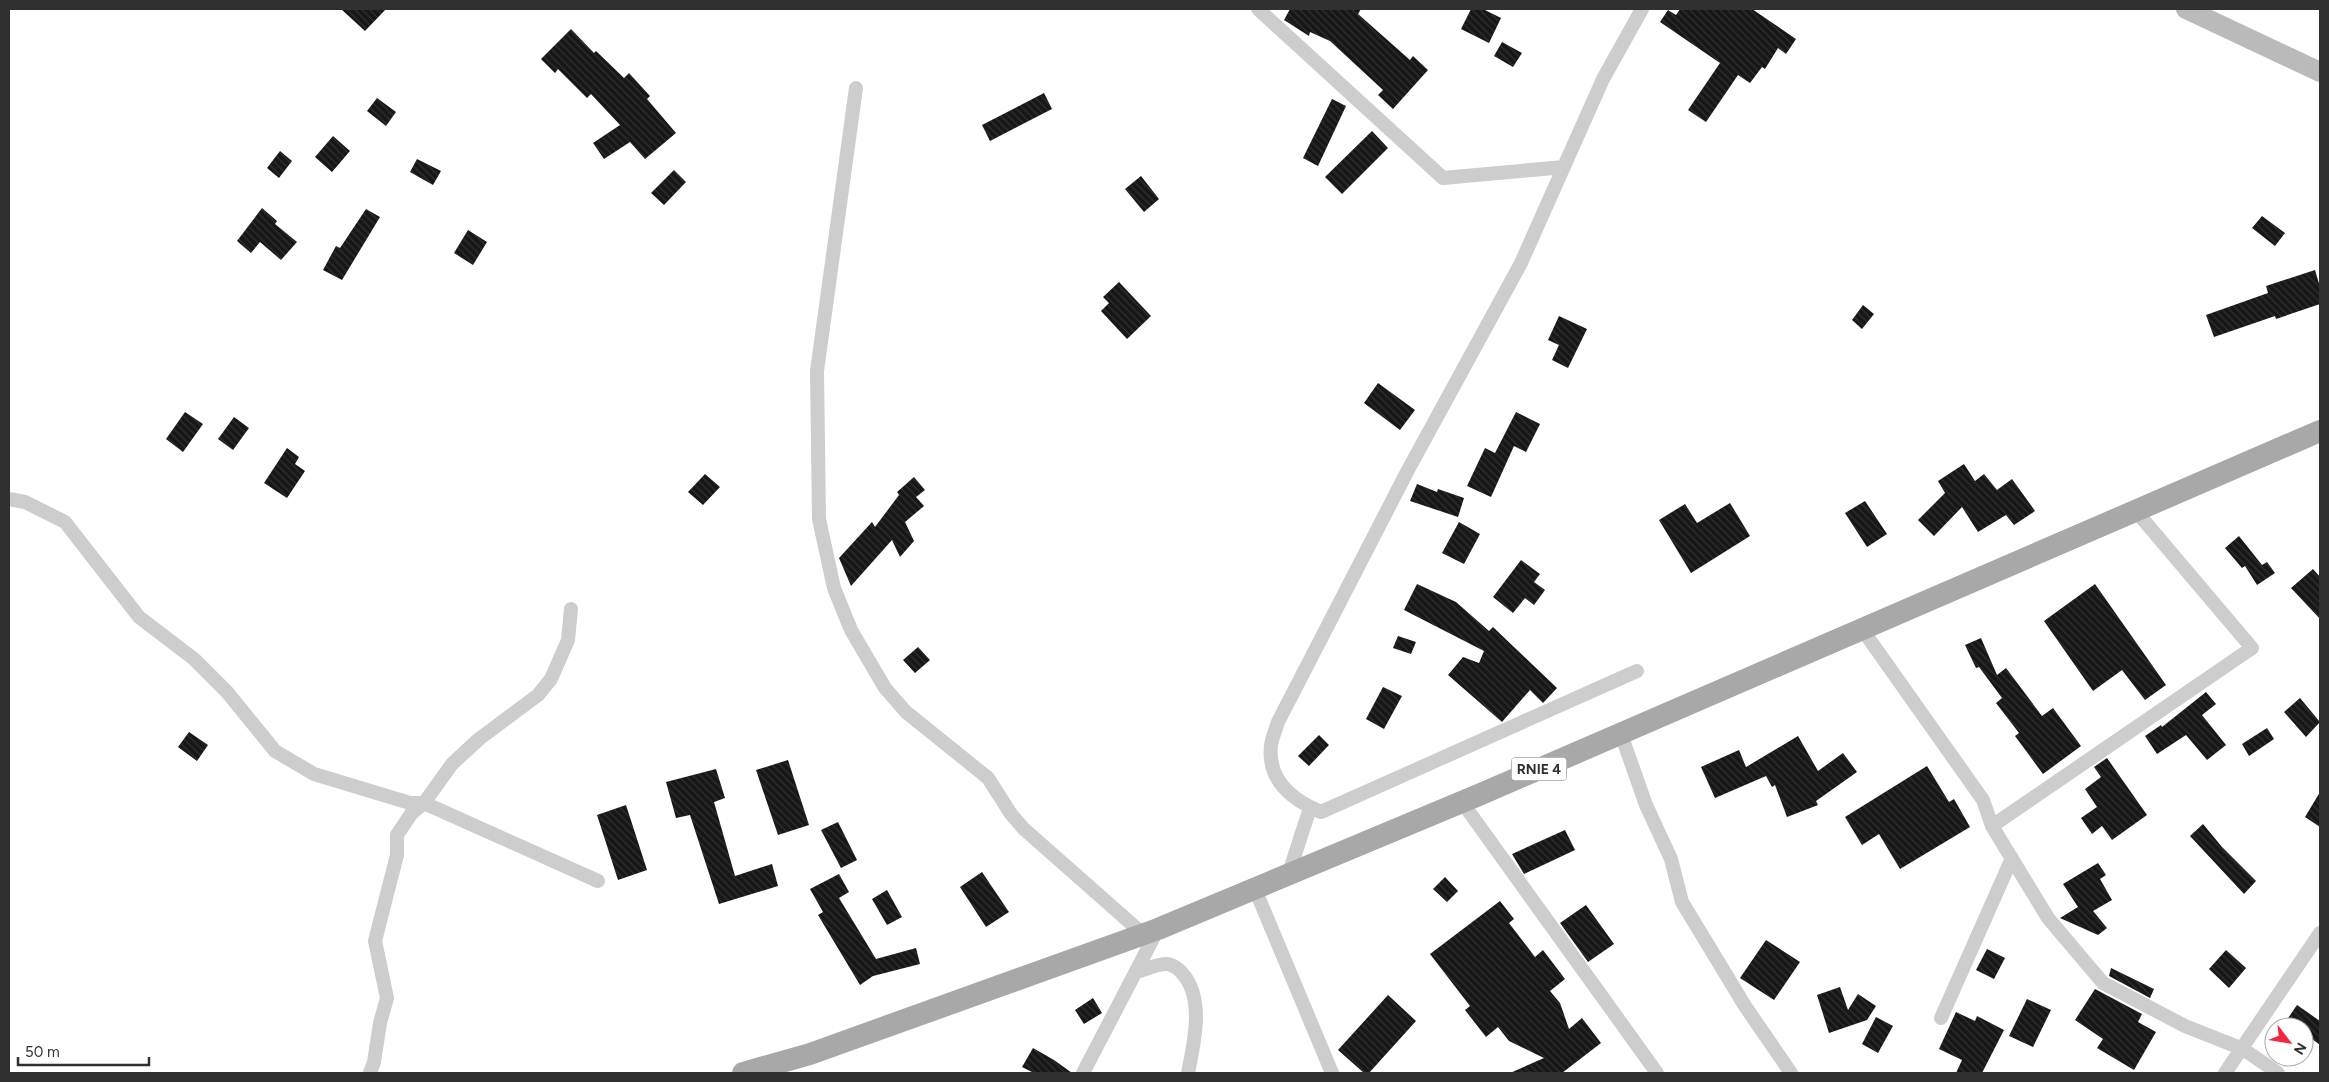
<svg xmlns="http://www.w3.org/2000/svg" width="2329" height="1082" viewBox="0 0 2329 1082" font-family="Figtree,sans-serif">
<defs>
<pattern id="building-back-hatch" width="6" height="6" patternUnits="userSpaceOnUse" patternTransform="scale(1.25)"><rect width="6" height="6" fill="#171717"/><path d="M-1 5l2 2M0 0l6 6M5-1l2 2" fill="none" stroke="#303030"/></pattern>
</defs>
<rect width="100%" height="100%" fill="#fff"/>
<path fill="url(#building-back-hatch)" d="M341,9H386L365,31Z
M1290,9H1361L1358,14L1410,60L1413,56L1428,70L1393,109L1378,95L1383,90L1330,41L1310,32L1309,36L1284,20Z
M1471,9H1483L1501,18L1489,43L1461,29Z
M1680,9H1752L1796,39L1786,54L1778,48L1765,69L1762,67L1750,83L1738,75L1706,122L1688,110L1720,63L1660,22L1668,10L1676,15Z
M571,29L594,53L596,51L624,78L629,73L650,96L647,99L676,133L645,159L630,142L604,159L593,143L620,125L591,94L587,98L558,69L555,73L541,59Z
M1502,42L1522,53L1513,67L1494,56Z
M1044,93L1052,109L990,141L982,125Z
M377,98L396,112L386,126L367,111Z
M1332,99L1346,106L1318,166L1303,158Z
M1372,131L1388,148L1342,194L1325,177Z
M333,136L350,151L332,172L315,157Z
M280,151L292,161L279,178L267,168Z
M417,159L441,171L433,185L410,172Z
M674,170L686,182L664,205L651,193Z
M1141,176L1159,199L1144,212L1125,189Z
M262,208L277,221L275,224L297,242L281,260L260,242L251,253L237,241Z
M366,209L380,217L342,280L323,270L336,246L340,248Z
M2262,216L2285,233L2275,246L2252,228Z
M468,230L487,242L473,265L454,253Z
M2315,270L2320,287V304L2276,319L2275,316L2214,337L2206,315L2268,293L2266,286Z
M1119,282L1151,316L1127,339L1101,311L1109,303L1103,297Z
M1863,305L1874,314L1862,329L1852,320Z
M1559,316L1587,329L1568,368L1552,360L1559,345L1548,340Z
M1378,383L1415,410L1400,430L1364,403Z
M185,412L203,424L183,452L166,439Z
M1516,412L1540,424L1526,452L1514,446L1491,497L1467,486L1485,448L1495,453Z
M234,417L249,428L233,450L218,439Z
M287,448L299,457L295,464L305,471L287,498L264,483Z
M1964,464L1975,481L1984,474L1997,490L2012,479L2035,511L2014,525L2006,515L1978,532L1962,507L1934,536L1918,520L1945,493L1938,481Z
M705,474L720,487L703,505L688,492Z
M914,477L925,490L916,497L924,506L905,522L914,541L900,557L892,540L851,586L839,558L872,522L875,527L899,495L897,492Z
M1417,484L1437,492L1438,489L1464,498L1458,517L1410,501Z
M1865,501L1887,534L1867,547L1845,513Z
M1730,503L1750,536L1691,573L1659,520L1685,504L1697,523Z
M1459,522L1480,534L1464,564L1442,553Z
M2239,536L2262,565L2267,562L2275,573L2257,585L2245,566L2242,568L2225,548Z
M1521,560L1540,574L1534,582L1545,590L1534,605L1525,598L1513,613L1493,597Z
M2313,569L2320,577V619L2291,588Z
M1417,584L1456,602L1489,631L1493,627L1557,688L1543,703L1530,690L1502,722L1448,675L1463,657L1479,663L1484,651L1404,610Z
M2095,584L2166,685L2145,700L2122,670L2093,691L2044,621Z
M1398,636L1416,642L1411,654L1393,648Z
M1981,638L1997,675L2006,668L2042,716L2053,708L2081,746L2043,774L2015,736L2019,733L1996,703L2002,698L1979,667L1976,668L1965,645Z
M918,647L930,660L915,673L903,660Z
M1383,687L1402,696L1384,729L1366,719Z
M2206,692L2216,704L2202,715L2226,745L2207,760L2186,735L2157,754L2145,736L2161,725L2162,727Z
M2300,698L2320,722L2306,737L2284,712Z
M2267,728L2274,739L2249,756L2242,744Z
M189,732L208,745L197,761L178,747Z
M1319,735L1329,745L1309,766L1298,756Z
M1798,736L1818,771L1843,753L1857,772L1816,801L1818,805L1787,817L1775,785L1772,787L1766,776L1715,798L1701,767L1739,750L1746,767Z
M2107,758L2147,815L2112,840L2102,826L2092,834L2081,818L2097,807L2085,789L2101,777L2094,767Z
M788,760L809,825L778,835L756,770Z
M1927,766L1949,802L1954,799L1970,827L1900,869L1879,834L1862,845L1845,817Z
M716,769L725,798L714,802L735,876L772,864L778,886L719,904L690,815L676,818L666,782Z
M2320,792V827L2305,817Z
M626,805L647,870L618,880L597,815Z
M838,822L857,860L841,868L821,830Z
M2203,824L2222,847L2256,881L2244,894L2190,836Z
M1565,830L1575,850L1524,874L1512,854Z
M2098,863L2106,875L2100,879L2112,900L2093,911L2107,928L2098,935L2060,918L2078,907L2063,884Z
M982,872L1009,912L986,927L960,887Z
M839,874L849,892L839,898L876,959L916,948L920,964L873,976L860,985L818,915L823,912L810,889Z
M1445,877L1458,891L1447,902L1433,889Z
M887,890L902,917L887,925L872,899Z
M1500,901L1514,919L1509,923L1535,957L1543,950L1565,979L1550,991L1560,1003L1569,1029L1582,1018L1601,1043L1562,1073H1510L1544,1058L1509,1041L1498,1027L1486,1037L1465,1010L1470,1006L1430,954Z
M1586,905L1614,944L1588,962L1560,923Z
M1766,940L1800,962L1774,1000L1740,978Z
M1987,949L2005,958L1994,979L1976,970Z
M2226,950L2246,968L2229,988L2209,969Z
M2111,968L2154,989L2150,998L2109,976Z
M1840,987L1848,1010L1858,994L1876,1006L1867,1020L1829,1033L1817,995Z
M2095,989L2142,1014L2138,1022L2156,1032L2134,1070L2097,1048L2103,1039L2075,1020Z
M1388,995L1416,1021L1369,1073H1364L1338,1050Z
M1093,998L1102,1013L1084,1024L1075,1010Z
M2027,999L2051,1010L2033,1047L2009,1036Z
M2297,1005L2320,1021V1045L2304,1033V1027H2295L2286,1021Z
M1956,1012L1975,1021L1977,1016L2004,1030L1982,1073H1956L1962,1060L1939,1049Z
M1876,1017L1893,1026L1878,1053L1862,1044Z
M1033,1048L1054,1060L1072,1073H1034L1022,1067Z"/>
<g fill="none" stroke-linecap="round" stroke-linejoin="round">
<path stroke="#cdcdcd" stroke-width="14" d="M1258,9L1443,178L1564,167
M856,88L817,371L819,519L834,588L851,630L885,688L906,712L988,778L1011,814L1024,829L1143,934
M9,499L25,502L65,522L139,617L194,659L227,692L275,751L314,774L410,803H424L598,881
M1862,629L1983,800L1992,826L2048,918L2103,983L2185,1026L2243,1049L2278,1073
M1637,671L1321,812C1292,800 1267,780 1271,745C1272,738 1276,729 1278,722L1408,470L1521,263L1603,79L1642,9
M1621,734L1646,805L1671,859L1682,902L1745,1006L1791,1073
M1462,802L1657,1073
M1992,826L2252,648L2135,510
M1289,873L1310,808
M1255,889L1332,1073
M1136,972C1145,970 1157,964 1166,964C1172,964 1179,969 1182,973C1205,998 1194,1043 1188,1073
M1941,1018L2012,858
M370,1073L374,1062L380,1023L387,998L375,941L397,855V835L411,814L424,803L452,764L479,739L538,695L551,679L568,640L571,609
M1083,1073L1158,929
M2225,1073L2320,933"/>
<path stroke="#bababa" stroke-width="20" d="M2186,9L2320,72"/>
<path stroke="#a8a8a8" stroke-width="22" d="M743,1073L810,1054L1158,929L1481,794L2320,431"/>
</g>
<g text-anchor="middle" stroke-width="5" stroke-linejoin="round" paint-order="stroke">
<rect fill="#fff" stroke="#6e6e6e" stroke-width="1" x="1511.5" y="757.5" width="55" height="23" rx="4"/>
<g font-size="14" font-weight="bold" fill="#303030">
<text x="1539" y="774">RNIE 4</text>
</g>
</g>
<rect width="2329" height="1082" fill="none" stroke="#303030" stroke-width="20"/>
<g transform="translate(2289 1042) rotate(121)"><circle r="24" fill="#ffffff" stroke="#acacac"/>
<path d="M0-4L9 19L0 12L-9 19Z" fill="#f12742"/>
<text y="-8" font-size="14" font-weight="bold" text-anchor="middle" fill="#303030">N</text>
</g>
<path d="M18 1057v8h131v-8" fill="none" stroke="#303030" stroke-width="2.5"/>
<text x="25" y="1057" font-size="15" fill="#303030" stroke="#ffffff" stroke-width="4" paint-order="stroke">50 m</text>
</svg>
